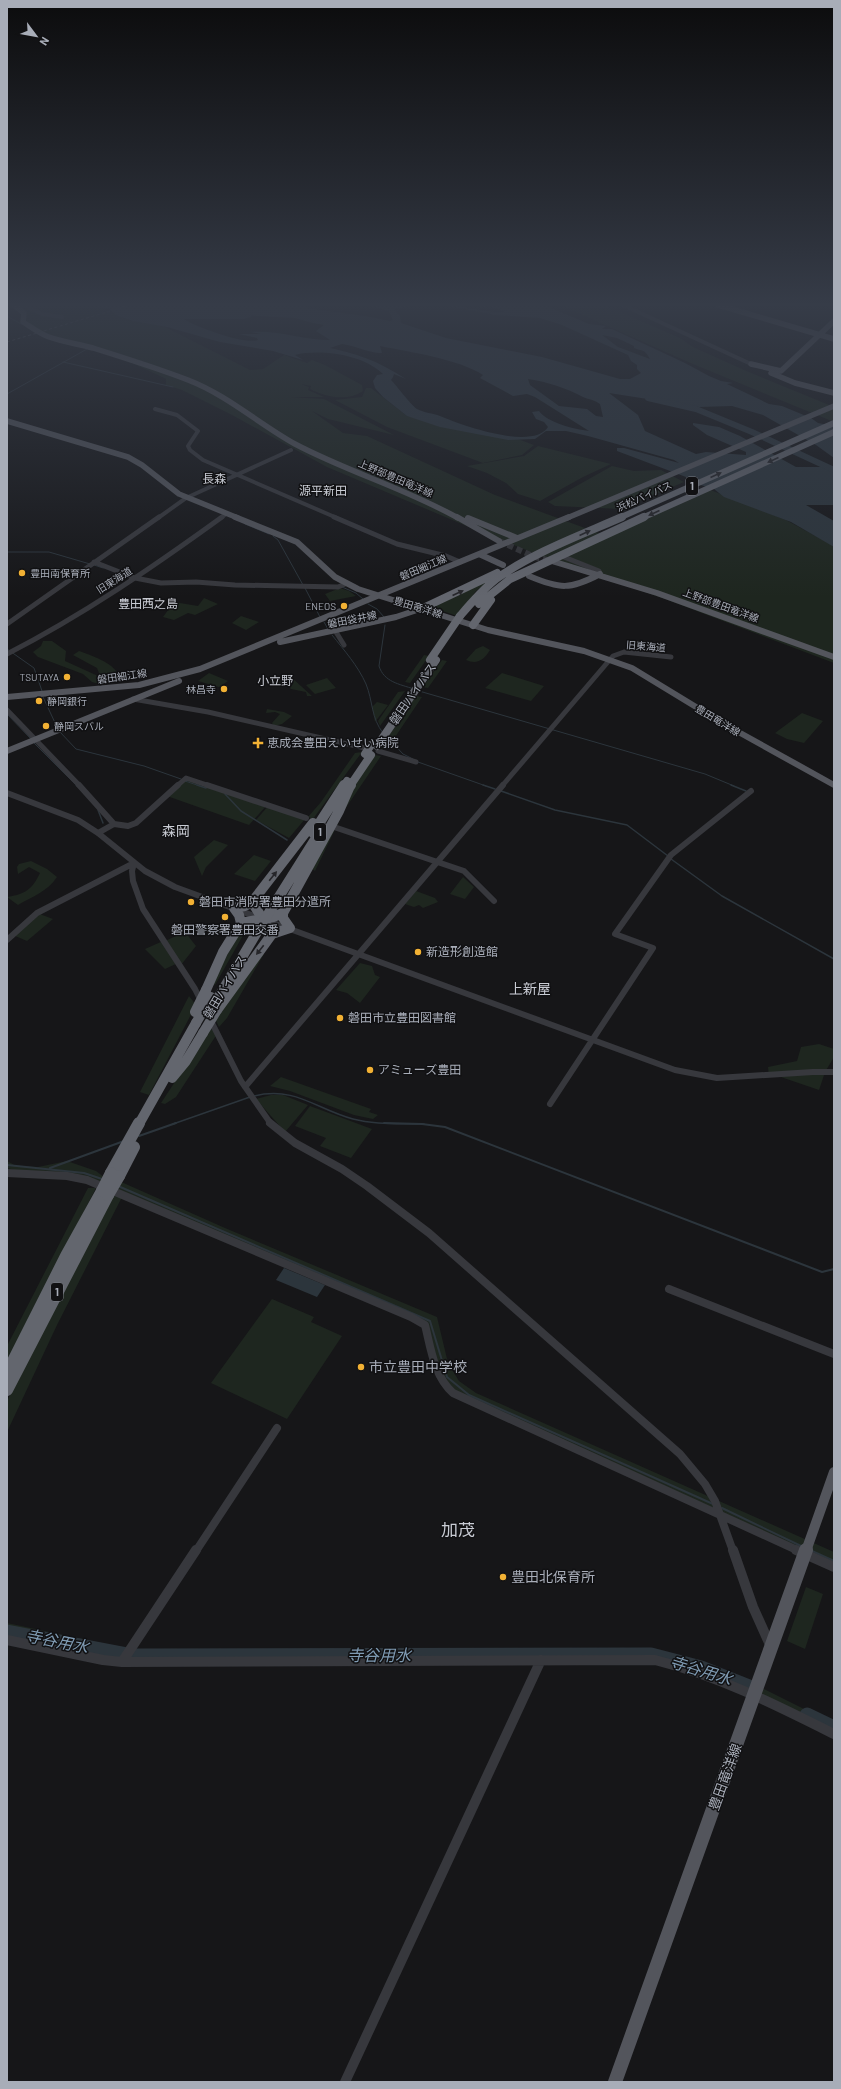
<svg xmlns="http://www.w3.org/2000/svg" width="841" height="2089" viewBox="0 0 841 2089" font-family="Barlow,'Noto Sans JP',sans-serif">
<rect width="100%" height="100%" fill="#161618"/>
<path fill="#1e261f" d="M7,305H97L114,314L165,327L250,370L263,369V372V369L284,355L307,363L312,360L325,365L362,385L363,391C347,402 326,397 310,389L311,386L301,384L309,387L308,390L324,397H290L324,399L394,435L328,419L312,411L343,433L367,436L495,495L604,535L708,489L786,520L834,546V663L665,599L559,563L476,530L327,467L232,415L182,390L166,385V379L160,376L119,357L56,338L23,322L24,313Z
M560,305H604L680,338L693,347L744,370L834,407V422L693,364Z
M366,388H371L407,416L518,439L534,445L522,455L483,463L387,427L335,400L362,397Z
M538,446L611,464L583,477L540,501L518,494L506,483L487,473L467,466L524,456Z
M612,466L634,471L661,470L684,482L621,509L555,506L548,502Z
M499,574L476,591L457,616L431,607Z
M340,588L349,591L356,596L330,601L325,594Z
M204,598L218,604L195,615L188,613L174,620L163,617L174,602L198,606Z
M241,616L259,622L246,630L232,623Z
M43,641H52L66,651L65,661L98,676L99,673L97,668L73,655L79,651C91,655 113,663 118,674L107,682L99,684L92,682L83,674L38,657L33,652L41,646Z
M483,646L490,650C484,660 477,665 466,660L476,649Z
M424,655L429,656L410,683L405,682Z
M442,660L447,661L428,688L423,687Z
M209,673L228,681L219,687L198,681Z
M502,673L544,686L531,701L485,688Z
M291,677L312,696H307L306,692L291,689L290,688L293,684L291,682L278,684L282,680Z
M327,678L336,688L315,694L306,685Z
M405,691L380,726L378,721L398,692Z
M416,696L422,697L387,749L380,748Z
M377,702L388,705L375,722L372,707Z
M267,709L284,712L292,716L282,724L274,726L272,723L280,714L275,712L266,713Z
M802,713L823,721L804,743L787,739L775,733Z
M362,752L313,819L308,817L321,802L355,753Z
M375,755L381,756L345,809L315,871L311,868L353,787Z
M186,778L267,805L249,825L167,796Z
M269,805L305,819L289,838L256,820Z
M214,840L228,845L206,867L202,876L194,857Z
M254,855L271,861L255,881L234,874Z
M31,861L47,869L57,877C47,892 33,896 18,905L7,897C25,894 32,890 40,873L29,867L18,874L17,867L19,864Z
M463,877L474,887L465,899L450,894Z
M416,891L435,898L438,902L423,908L419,905L414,907L405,904Z
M37,913L53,919L27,941L13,935Z
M250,923L215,985L212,983L243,925Z
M185,932L196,946L181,965L165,941Z
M163,941L178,963L165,969L145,949Z
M262,952L264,954L227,1018L219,1027L215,1019Z
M360,963L372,966L375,975L380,977L360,1003L347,993L336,990Z
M189,996L196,1005L149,1095L140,1092Z
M211,1027L217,1034L176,1097L165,1104L161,1103Z
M819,1044L834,1049V1057L825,1072L819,1090L775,1075L769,1076L768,1067L797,1061L801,1047Z
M281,1077L371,1109L369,1112L378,1115L373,1119L354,1115L290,1091L270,1086Z
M271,1095H283L308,1105L285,1132L256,1099Z
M310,1106L372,1129L351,1158L320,1146L326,1138L295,1126Z
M7,1161L16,1166L38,1167L67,1161L96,1171L104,1177L101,1182L22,1172L7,1168Z
M119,1181L225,1228L437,1317L448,1363L459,1381L476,1393L834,1552V1566L445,1386L425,1325L122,1197L57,1325L7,1432V1401Z
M88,1188H96L7,1362V1346Z
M272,1299L314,1317L311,1322L342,1336L287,1419L211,1383Z
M806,1587L823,1594L805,1649L787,1641Z
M7,1623L139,1651L641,1650L689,1658L758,1686L834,1724V1735L682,1666L636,1660L122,1662L7,1640Z"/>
<path fill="#2c353c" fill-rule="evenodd" d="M298,305L313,309L365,316L390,321L393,320L389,311L368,305H415L394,309L400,316L401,323L446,338L542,357L620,379H630L641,373L637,369V365L631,361L628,355L562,325L540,318L495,315L445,305C459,305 497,315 505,311L488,306L481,307L480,305H544L589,324L606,326L602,329H612L685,363L709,376L721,381L733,383L727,384L769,404L782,406L811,418L818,423L834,426V458L816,445L763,415L732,406L699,407L609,393L638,415L645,431L696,454L706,452L746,455V452L707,435L693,425V423L719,427L740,436L796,467H834V505H806L834,521V547L791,522L724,497L714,489L694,483L686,477L617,451V448H624L679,463L674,460L588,436L566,431H546L535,439L508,440L440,427L407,416L383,397L375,388L373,381L377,375L383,374C362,354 320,349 295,355L303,360L273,351L220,342L167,327L133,321L116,315L109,309L95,306ZM261,310C283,312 302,322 324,325L316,331L330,340C304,340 278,330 251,332L261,334H239L257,338L258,340C245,345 196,327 184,319H244L251,317L252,313ZM602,335L617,338L634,346V348C645,352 644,349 650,359L618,347ZM342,344C353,345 372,354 382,353L380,346C409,352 459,359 483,375L480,378L513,396L527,394L535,397L589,431C574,429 548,423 539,411L532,412L536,419L544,422L548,427C533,451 461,425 440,416C433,413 424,413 417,409C410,404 397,386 391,380L393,377L394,374L406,379C379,362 362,355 330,348ZM528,379C548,382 566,388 583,397C590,400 593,399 600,404L603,417L596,416L587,409L559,406L530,385Z
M284,1268L325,1285L317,1297L276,1280Z"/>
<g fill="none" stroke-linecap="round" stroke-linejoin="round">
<path stroke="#2c353c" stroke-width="1" d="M7,316L21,324
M63,362L173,387
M7,394L87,349
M245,524L269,534
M273,536L278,540L303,585
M7,552H49L90,564
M94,565L103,568
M342,587L356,593L363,599
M305,588L320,617
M368,604L377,609L384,617
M324,622L328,629
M385,625L379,666C384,682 399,684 414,689
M332,635C344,650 358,666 366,684C373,701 371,718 383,733
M7,649L34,668L42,691
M419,691L705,774L734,786
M43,697L57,727
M7,714L31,739
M60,732L76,749L144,766L181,779
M387,737L403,754L413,759
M33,742L77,786
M418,762L486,786
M185,781L200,786"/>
<path stroke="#2c353c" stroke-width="1.5" d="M76,785L77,786
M197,785L206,788
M483,785L495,789
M731,785L746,791
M501,791L555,810L627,825L668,856
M225,794L241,811L287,840
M98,810L103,823
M671,859L722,896L834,959
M254,1096C295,1086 316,1109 353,1119C376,1125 400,1123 424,1124
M173,1124L250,1097"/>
<path stroke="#2c353c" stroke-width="2" d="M384,1123L422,1124L445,1127L822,1272L834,1269
M139,1136L176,1123
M7,1165L84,1173L102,1179
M50,1168L124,1141
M118,1186L430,1321L447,1377L469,1395L713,1504
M722,1508L801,1546
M812,1551L834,1561"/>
<path stroke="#2c353c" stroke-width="6" d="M242,312L296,315
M648,398L696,409L752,432L834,470"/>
<path stroke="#2c353c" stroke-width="15" d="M7,1632L133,1656L651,1655L701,1668L749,1687
M807,1715L834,1728"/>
<path stroke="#333438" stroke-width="6" stroke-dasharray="6 3.5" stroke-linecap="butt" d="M499,541L535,557L555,562"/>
<path stroke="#37383d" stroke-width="4" d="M23,305L42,314L62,317
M623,305L751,364
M155,409L177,415L198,431L188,446L190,450L203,460L337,518
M158,518L186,498L291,450
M221,518L226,514"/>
<path stroke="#37383d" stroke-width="5" d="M334,517L397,544L446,556L460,562
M559,555L599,571L600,574
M94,562L135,578L161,583L196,582L235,585L338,587L345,584
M7,624L159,517
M336,632L344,645
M7,654C83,615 153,567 222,517
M133,699L208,712L365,748
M7,710L80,786
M378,751L416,762
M177,786L186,778L210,786
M502,786L613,656L624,652L671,657"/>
<path stroke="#37383d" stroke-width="6" d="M79,785L114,824
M207,785L306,818
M7,793L78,820L98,833L145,871L175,887L675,1070L717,1078L813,1072H834
M334,827L464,871L494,901
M98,833L114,824L128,826L136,823L178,785
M134,863L132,871L133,881L143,909L195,989L241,1081L271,1124
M7,940L37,913L134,863
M245,1087L503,785
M550,1104L653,948L615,934L671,855L751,791"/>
<path stroke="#37383d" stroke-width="8" d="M270,1123L295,1143L342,1169L367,1186L429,1233L680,1454L705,1484L715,1501L733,1551
M7,1173L67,1176L87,1180L411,1317L425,1325C431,1349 434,1376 453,1393L799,1551
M669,1289L834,1354
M196,1551L277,1428"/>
<path stroke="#37383d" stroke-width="10" d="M733,1550L753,1607L771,1647
M796,1550L834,1567
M7,1640L103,1660L122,1662L655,1660C719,1676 776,1705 834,1734
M122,1662L196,1550
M345,2082L541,1660"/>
<path stroke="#53555c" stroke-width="5.5" d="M14,305L24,313L23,322C31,327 40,334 49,337C63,342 79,344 93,348C125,358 157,368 188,380C227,395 259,424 295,444C348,472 407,489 458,518
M718,305L834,339
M751,364L781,371L834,321
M771,373L795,383L834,393
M7,421L128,457L142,465L179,494L238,518
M567,518L834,406"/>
<path stroke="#53555c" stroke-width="6" d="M235,517L297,542L335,577L358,589L488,630L584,651L632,668L724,724L834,785
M457,517L499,541
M468,518L517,538
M479,554L503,565
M555,562L657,593L834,657
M529,576C560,589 570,590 600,574
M280,642L396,617L423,608
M7,697L139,685L200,669L569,517
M7,751L179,681"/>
<path stroke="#53555c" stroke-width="10" d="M806,1551L834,1472"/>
<path stroke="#53555c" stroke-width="14" d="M615,2082L806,1550"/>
<path stroke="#63666e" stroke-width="6" d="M619,518L834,423
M642,518L834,432"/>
<path stroke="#63666e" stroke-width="8" d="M479,604L510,579L644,517
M423,608L497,573
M460,616C471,603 482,590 496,579C532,553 581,535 622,517
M473,625L491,600
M377,746L436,660
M344,786L347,781
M350,786L371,755"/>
<path stroke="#63666e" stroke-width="10" d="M347,791L351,785
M313,833L344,785
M252,902L272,934
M234,908L245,906L252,902L313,823
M270,911L321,830
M241,923L273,917L283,913
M206,990L223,952L241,923L239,915L234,908
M215,1003L260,927
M217,1010L272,934L290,928L283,918V913L339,811L350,786
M172,1078L186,1061L203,1033
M139,1124L196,1023"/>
<path stroke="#63666e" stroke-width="12" d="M111,1173L139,1123
M119,1176L134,1147
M7,1373L66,1256L102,1191
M7,1390L108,1195"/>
<path stroke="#4a4c52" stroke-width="1" stroke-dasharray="3 2.5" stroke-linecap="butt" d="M7,342L130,305"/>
<path stroke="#63666e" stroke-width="8" d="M430,660L460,616
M365,754L371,745"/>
<path stroke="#63666e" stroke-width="10" d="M260,927L270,911
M195,1012L206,990
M196,1023L211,997
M203,1033L217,1010"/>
<path stroke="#63666e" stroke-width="12" d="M102,1191L111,1173
M108,1195L119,1176"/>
</g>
<defs><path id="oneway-solid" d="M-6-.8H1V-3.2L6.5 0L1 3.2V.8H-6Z"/></defs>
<g fill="#26262a">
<use href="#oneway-solid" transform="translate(773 460) rotate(156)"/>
<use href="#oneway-solid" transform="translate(716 475) rotate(-24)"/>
<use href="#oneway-solid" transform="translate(654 513) rotate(156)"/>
<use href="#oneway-solid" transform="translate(585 533) rotate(-24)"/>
<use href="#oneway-solid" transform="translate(458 593) rotate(-25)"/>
<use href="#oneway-solid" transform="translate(273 876) rotate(-51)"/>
<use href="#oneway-solid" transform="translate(260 950) rotate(128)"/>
</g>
<linearGradient id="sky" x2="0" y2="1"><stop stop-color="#0c0c0d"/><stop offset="0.51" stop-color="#363c48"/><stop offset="1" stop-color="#363c48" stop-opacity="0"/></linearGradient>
<rect width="841" height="597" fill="url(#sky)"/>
<g fill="#f2b134" stroke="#111113" stroke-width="1.5">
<circle cx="22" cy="573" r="4"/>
<circle cx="344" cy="606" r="4"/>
<circle cx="67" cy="677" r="4"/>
<circle cx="224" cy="689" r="4"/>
<circle cx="39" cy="701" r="4"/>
<circle cx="46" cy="726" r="4"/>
<path d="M256 737h4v4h4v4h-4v4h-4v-4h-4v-4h4z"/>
<circle cx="191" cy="902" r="4"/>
<circle cx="225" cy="917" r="4"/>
<circle cx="418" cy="952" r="4"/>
<circle cx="340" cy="1018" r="4"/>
<circle cx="370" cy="1070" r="4"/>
<circle cx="361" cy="1367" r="4"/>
<circle cx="503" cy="1577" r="4"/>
</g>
<g text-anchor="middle" stroke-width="3" stroke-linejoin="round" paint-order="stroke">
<g font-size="10" fill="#a8adb8" stroke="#111113">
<text transform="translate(396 478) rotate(23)" y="4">上野部豊田竜洋線</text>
<text transform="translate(644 496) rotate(-24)" y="4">浜松バイパス</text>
<text transform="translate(423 567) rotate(-23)" y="4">磐田細江線</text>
<text transform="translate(114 580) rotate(-32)" y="4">旧東海道</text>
<text transform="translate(721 605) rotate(20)" y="4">上野部豊田竜洋線</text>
<text transform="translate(418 607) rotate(17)" y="4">豊田竜洋線</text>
<text transform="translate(352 619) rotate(-11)" y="4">磐田袋井線</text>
<text transform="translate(646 646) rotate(5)" y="4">旧東海道</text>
<text transform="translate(122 676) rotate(-8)" y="4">磐田細江線</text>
<text transform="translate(718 720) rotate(31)" y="4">豊田竜洋線</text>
</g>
<g font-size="10" fill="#a8adb8" stroke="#111113" text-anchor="start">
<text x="30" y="577">豊田南保育所</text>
<text x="336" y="610" text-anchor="end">ENEOS</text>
<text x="59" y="681" text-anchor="end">TSUTAYA</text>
<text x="216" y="693" text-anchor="end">林昌寺</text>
<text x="47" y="705">静岡銀行</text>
<text x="54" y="730">静岡スバル</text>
</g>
<g fill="#111113" stroke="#7b7e86" stroke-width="1">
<rect x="686" y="477" width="12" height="18" rx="3"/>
<rect x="314" y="823" width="12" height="18" rx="3"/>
<rect x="51" y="1283" width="12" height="18" rx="3"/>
</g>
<g font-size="11" font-weight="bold" fill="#a8adb8">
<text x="692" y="490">1</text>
<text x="320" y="836">1</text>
<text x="57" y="1296">1</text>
</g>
<g font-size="12" fill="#c9ccd4" stroke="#111113">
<text x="214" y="483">長森</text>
<text x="323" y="495">源平新田</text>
<text x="148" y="608">豊田西之島</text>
<text x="275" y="685">小立野</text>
</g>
<g font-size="12" fill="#a8adb8" stroke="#111113">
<text transform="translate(413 694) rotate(-55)" y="4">磐田バイパス</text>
<text transform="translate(225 987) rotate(-59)" y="4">磐田バイパス</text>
</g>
<g font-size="12" fill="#a8adb8" stroke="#111113" text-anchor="start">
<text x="267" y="747">恵成会豊田えいせい病院</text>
<text x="199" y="906">磐田市消防署豊田分遣所</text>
<text x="225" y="934" text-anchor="middle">磐田警察署豊田交番</text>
<text x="426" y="956">新造形創造館</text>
<text x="348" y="1022">磐田市立豊田図書館</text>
<text x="378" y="1074">アミューズ豊田</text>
</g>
<g font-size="14" fill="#c9ccd4" stroke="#111113">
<text x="176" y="836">森岡</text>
<text x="530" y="994">上新屋</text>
</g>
<g font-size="14" fill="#a8adb8" stroke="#111113" text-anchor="start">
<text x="369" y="1372">市立豊田中学校</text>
<text x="511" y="1582">豊田北保育所</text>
</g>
<g font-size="14" fill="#a8adb8" stroke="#111113">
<text transform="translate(725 1777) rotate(-70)" y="5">豊田竜洋線</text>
</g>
<g font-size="16" font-style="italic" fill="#7f9bb3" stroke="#111113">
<text transform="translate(57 1641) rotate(11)" y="6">寺谷用水</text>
<text x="379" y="1661">寺谷用水</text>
<text transform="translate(701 1670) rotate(17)" y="6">寺谷用水</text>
</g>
<g font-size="17" fill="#c9ccd4" stroke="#111113">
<text x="458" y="1536">加茂</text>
</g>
</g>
<rect width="841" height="2089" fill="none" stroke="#a8adb8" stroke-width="16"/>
<g transform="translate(36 36) rotate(122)" stroke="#111113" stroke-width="3" paint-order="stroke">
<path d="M0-3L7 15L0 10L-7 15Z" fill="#a8adb8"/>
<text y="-6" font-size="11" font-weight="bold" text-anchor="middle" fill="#a8adb8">N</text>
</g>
</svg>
